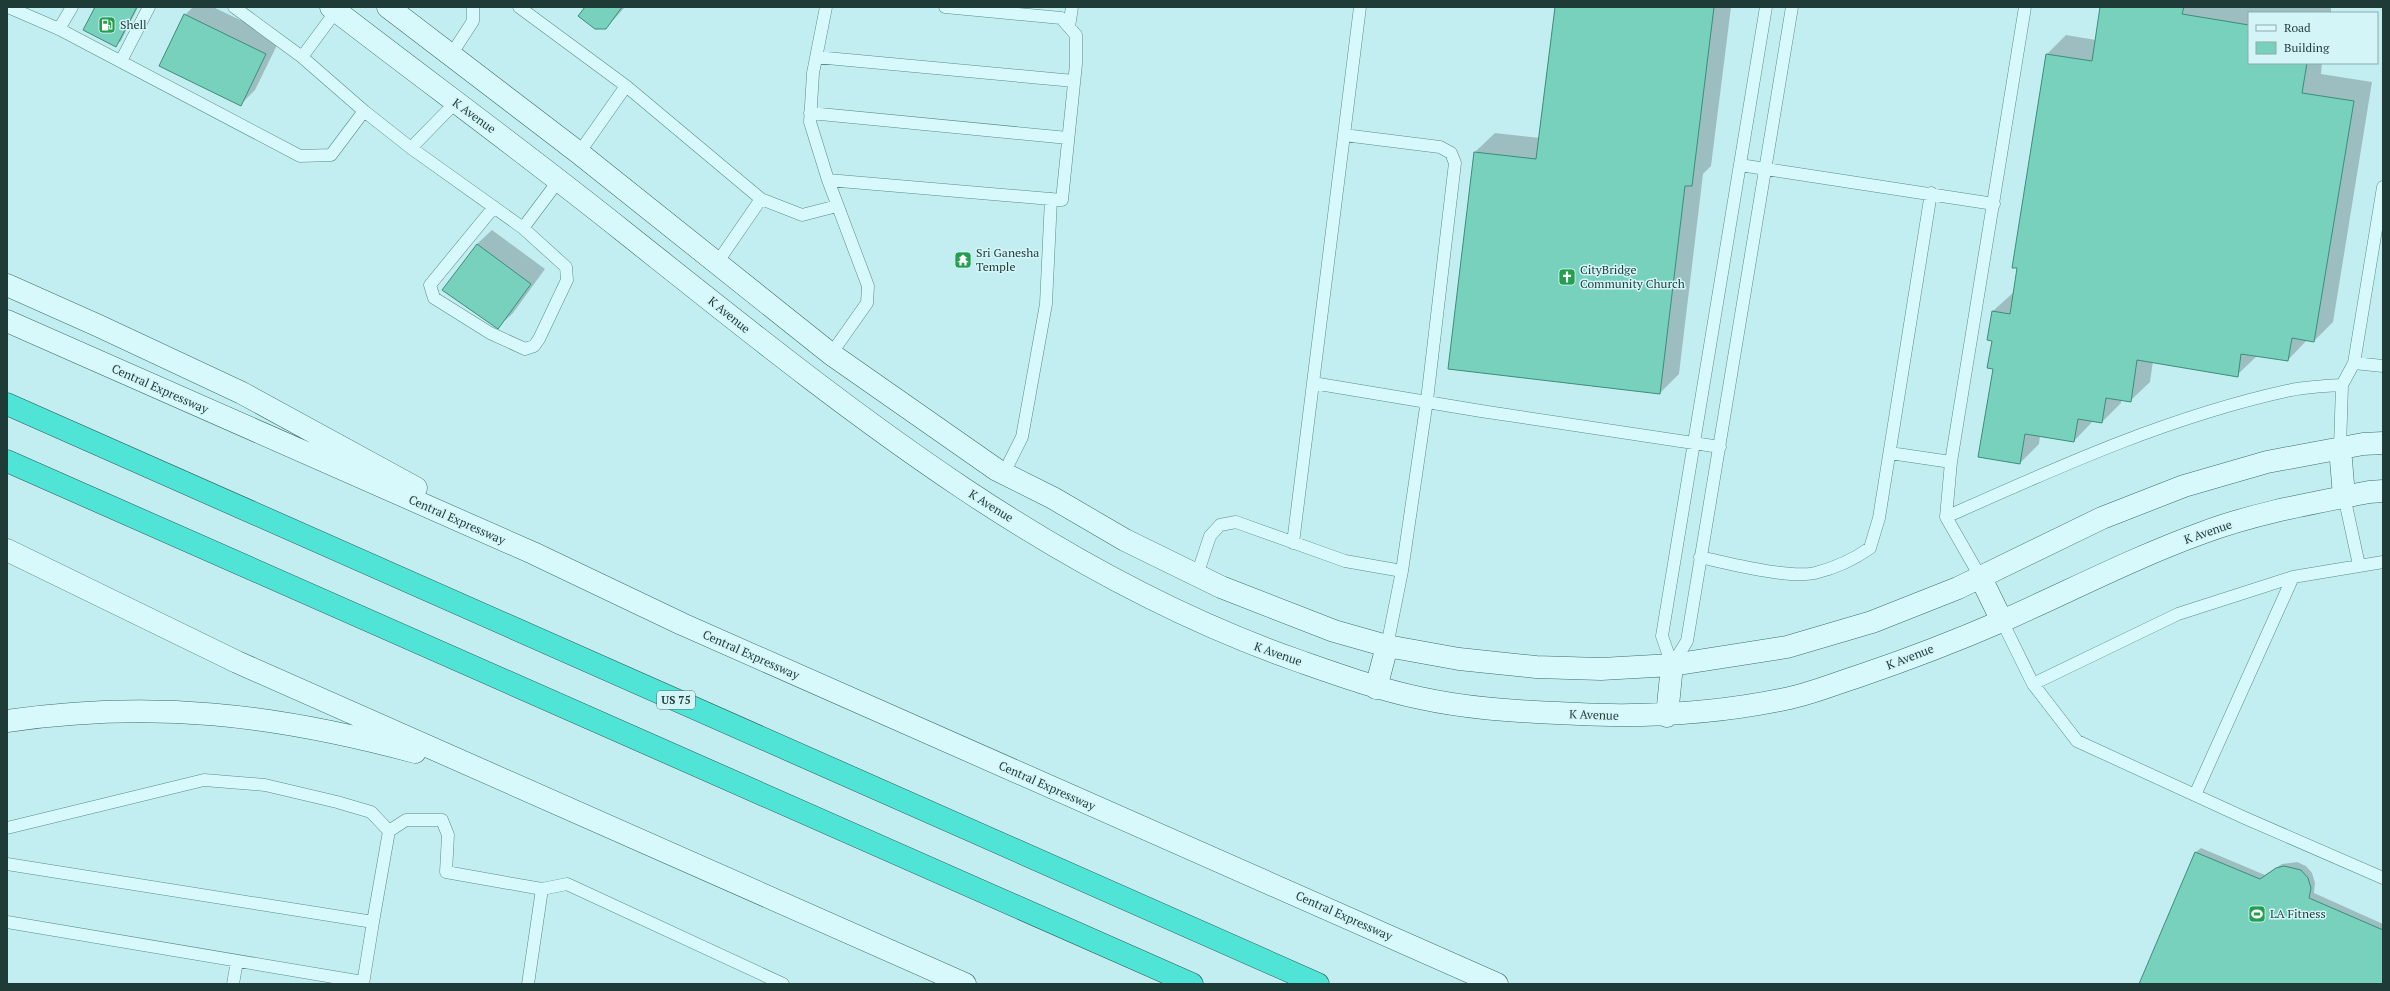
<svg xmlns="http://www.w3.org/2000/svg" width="2390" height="991" viewBox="0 0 2390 991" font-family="'PT Serif',serif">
<rect width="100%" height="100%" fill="#c3eef1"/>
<path fill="#0003" d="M96,7H138L121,41L116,45Z
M193,7H213L280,39L255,90L240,105L185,15Z
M587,7H625L606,28Z
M1556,7H1731L1711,166L1703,174L1679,374L1660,393L1475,152L1495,133L1540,138Z
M2101,7H2331V13H2249V63H2322L2321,74L2372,82L2333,322L2314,341L2307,340L2288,360L2257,356L2237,375L2153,361L2150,382L2130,401L2121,400V403L2102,422L2093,421L2074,441L2040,436L2039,444L2020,463L1994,369L1993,311L2014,292L2018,267H2013L2047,54L2066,35L2096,40Z
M492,230L545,269L513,313L498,327L444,290L477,244Z
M2201,848L2265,875L2282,864L2297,862L2306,866L2312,873L2315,883L2314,893L2383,924V984H2140L2196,852Z"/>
<path fill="#77d1bc" stroke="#3d8d79" d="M95,7H137L116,47L83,30Z
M585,7H622L606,29H595L578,16Z
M1555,7H1714L1692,186H1685L1660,394L1448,369L1474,152L1536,159Z
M2100,7H2184L2182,14L2249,25V63H2307L2302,93L2354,101L2314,342L2292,338L2288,361L2241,354L2238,377L2137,360L2131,402L2106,398L2102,423L2078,419L2074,442L2025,434L2020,464L1978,457L1993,369L1987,368L1992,341L1987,340L1992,311L2010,314L2017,268H2012L2046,54L2092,61Z
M184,14L266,54L241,106L159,66Z
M477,244L531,284L498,329L442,290Z
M2195,852L2260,879L2276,868L2284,866L2301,870L2308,878L2311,888L2309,898L2383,930V984H2139Z"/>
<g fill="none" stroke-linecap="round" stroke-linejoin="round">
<g stroke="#598c86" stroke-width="13">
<path id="lane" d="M8,7L59,29L300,156L331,155L364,111L302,57L336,11
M234,7L302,57
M519,7L626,86L579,153
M826,7L813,73L810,122L828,180L868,286L867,303L831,354
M1069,27L1072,7
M59,29L72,7
M451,55L473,21V7
M816,57L1074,81
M121,61L149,7
M626,86L761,199L717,263
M364,111L411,148L455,103
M810,113L1068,138
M1344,135L1440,147L1451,153L1455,163L1427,400L1402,571L1387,646
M411,148L523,228L559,180
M1740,165L1994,204
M828,180L1062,200L1076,64V35L1061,18L945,7
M761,199L802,215L837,206
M494,207L430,285L434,298L490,333L525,349L534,346L539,339L567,280L566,267L523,228
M2354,363L2383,366
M1313,383L1481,411L1720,447
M2340,448L2342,385L2354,363L2383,187
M1890,453L1951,462
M1004,473L1022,437L1046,304L1051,199
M2344,496L2359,565
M1946,517C2058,467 2170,416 2291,390C2307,387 2325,386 2342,385
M1293,543L1360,7
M1700,557C1727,563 1789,579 1815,573C1835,568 1853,560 1870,548L1879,518L1931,193
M1197,575L1210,536L1220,525L1236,522L1345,561L1402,571
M1981,578L1946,517L1951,462L2025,7
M2002,621L2033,684L2077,741L2245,818L2383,878
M1672,665L1687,641L1792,7
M1672,665L1662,636L1766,7
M2033,684L2178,614L2293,577L2383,562
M2195,795L2293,577
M7,828L204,780L265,785L337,802L371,812L389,831
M7,864L373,922L363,984
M542,889L567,884L783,984
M7,922L363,982
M373,922L389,831L406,820H442L448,835L446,872L542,889L528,984
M233,984L237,961"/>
</g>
<g stroke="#3c6e67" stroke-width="23">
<path id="secondary" d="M331,7C428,82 527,154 623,231C832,397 1043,572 1299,661C1339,675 1378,689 1420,698C1465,708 1511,711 1557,713C1634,718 1709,715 1785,699C1811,694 1837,683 1862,675C1909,659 1956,641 2002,621C2068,592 2133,558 2202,533C2255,513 2313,503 2369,492L2383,491
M388,7L579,153L831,354L997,470L1053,498L1125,540L1221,587L1334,631L1387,646L1459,659L1536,667L1601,669L1672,665L1787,647L1872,622L1958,588L2102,518L2184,486L2267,462L2363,444L2383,443
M7,285L99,326L242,393L416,488
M7,321L533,553L682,624L1497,984
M2340,448L2344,496
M7,550L237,662L965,984
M1981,578L2002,621
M1376,688L1387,646
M1667,716L1672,665
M7,721C153,700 273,714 415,752"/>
</g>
<g stroke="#2d5a52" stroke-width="23">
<path id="highway" d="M7,404L1318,984
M7,461L1192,984"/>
</g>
<use href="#lane" stroke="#d7f9fb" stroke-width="12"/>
<use href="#secondary" stroke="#d7f9fb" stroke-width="22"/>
<use href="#highway" stroke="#50e4d7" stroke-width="22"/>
</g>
<defs>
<g id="fuel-square" transform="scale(0.9)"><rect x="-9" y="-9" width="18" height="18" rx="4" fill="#259f4f" stroke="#d4f5f8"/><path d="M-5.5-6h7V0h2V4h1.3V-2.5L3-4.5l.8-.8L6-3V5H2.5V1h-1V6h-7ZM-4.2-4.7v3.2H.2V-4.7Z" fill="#fff"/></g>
<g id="temple-square" transform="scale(0.9)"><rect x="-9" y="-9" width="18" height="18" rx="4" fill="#259f4f" stroke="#d4f5f8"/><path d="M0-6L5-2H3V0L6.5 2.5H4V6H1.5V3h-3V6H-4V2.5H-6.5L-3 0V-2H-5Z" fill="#fff"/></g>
<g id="church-square" transform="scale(0.9)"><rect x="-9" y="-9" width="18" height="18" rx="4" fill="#259f4f" stroke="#d4f5f8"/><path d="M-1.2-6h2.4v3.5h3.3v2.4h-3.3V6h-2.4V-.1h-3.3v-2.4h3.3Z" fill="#fff"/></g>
<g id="stadium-square" transform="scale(0.9)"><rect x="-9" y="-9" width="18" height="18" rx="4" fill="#259f4f" stroke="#d4f5f8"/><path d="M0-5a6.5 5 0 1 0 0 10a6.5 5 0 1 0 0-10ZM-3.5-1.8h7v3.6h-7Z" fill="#fff"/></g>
</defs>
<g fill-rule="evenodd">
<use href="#fuel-square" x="107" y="25"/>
<use href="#temple-square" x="963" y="260"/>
<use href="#church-square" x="1567" y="277"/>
<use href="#stadium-square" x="2257" y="914"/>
</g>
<g text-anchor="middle" stroke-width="3" stroke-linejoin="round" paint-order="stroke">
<rect fill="#d4f5f8" stroke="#557371" stroke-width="1" x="657" y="691" width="38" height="18" rx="3"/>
<g font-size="11" font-weight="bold" fill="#1e3b37">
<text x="676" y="704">US 75</text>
</g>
<g font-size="12" fill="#1e3b37" stroke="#d4f5f8" text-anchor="start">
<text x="120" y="29">Shell</text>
<text x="976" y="257">Sri Ganesha<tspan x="976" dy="14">Temple</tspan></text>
<text x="1580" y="274">CityBridge<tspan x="1580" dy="14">Community Church</tspan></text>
<text x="2270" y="918">LA Fitness</text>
</g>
<g font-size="12" fill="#1e3b37" stroke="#d4f5f8">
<text transform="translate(474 116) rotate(36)" y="4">K Avenue</text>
<text transform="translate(729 315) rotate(39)" y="4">K Avenue</text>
<text transform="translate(160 389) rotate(24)" y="4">Central Expressway</text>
<text transform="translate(991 506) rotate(32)" y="4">K Avenue</text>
<text transform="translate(457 520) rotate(24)" y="4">Central Expressway</text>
<text transform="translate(2208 532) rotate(-19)" y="4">K Avenue</text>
<text transform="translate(1278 654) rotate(19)" y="4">K Avenue</text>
<text transform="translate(751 655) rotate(24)" y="4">Central Expressway</text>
<text transform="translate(1910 657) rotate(-21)" y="4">K Avenue</text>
<text transform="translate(1594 715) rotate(2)" y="4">K Avenue</text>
<text transform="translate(1047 786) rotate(24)" y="4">Central Expressway</text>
<text transform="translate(1344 916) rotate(24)" y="4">Central Expressway</text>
</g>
</g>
<rect width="2390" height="991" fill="none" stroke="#1e3b37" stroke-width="16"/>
<rect x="2248" y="12" width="130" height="52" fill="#d4f5f8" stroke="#8babab"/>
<rect x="2256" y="25" width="20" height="6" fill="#d7f9fb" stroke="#8babab"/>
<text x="2284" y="32" font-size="12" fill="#1e3b37">Road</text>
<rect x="2256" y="42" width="20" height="12" fill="#77d1bc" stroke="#8babab"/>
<text x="2284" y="52" font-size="12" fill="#1e3b37">Building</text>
</svg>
